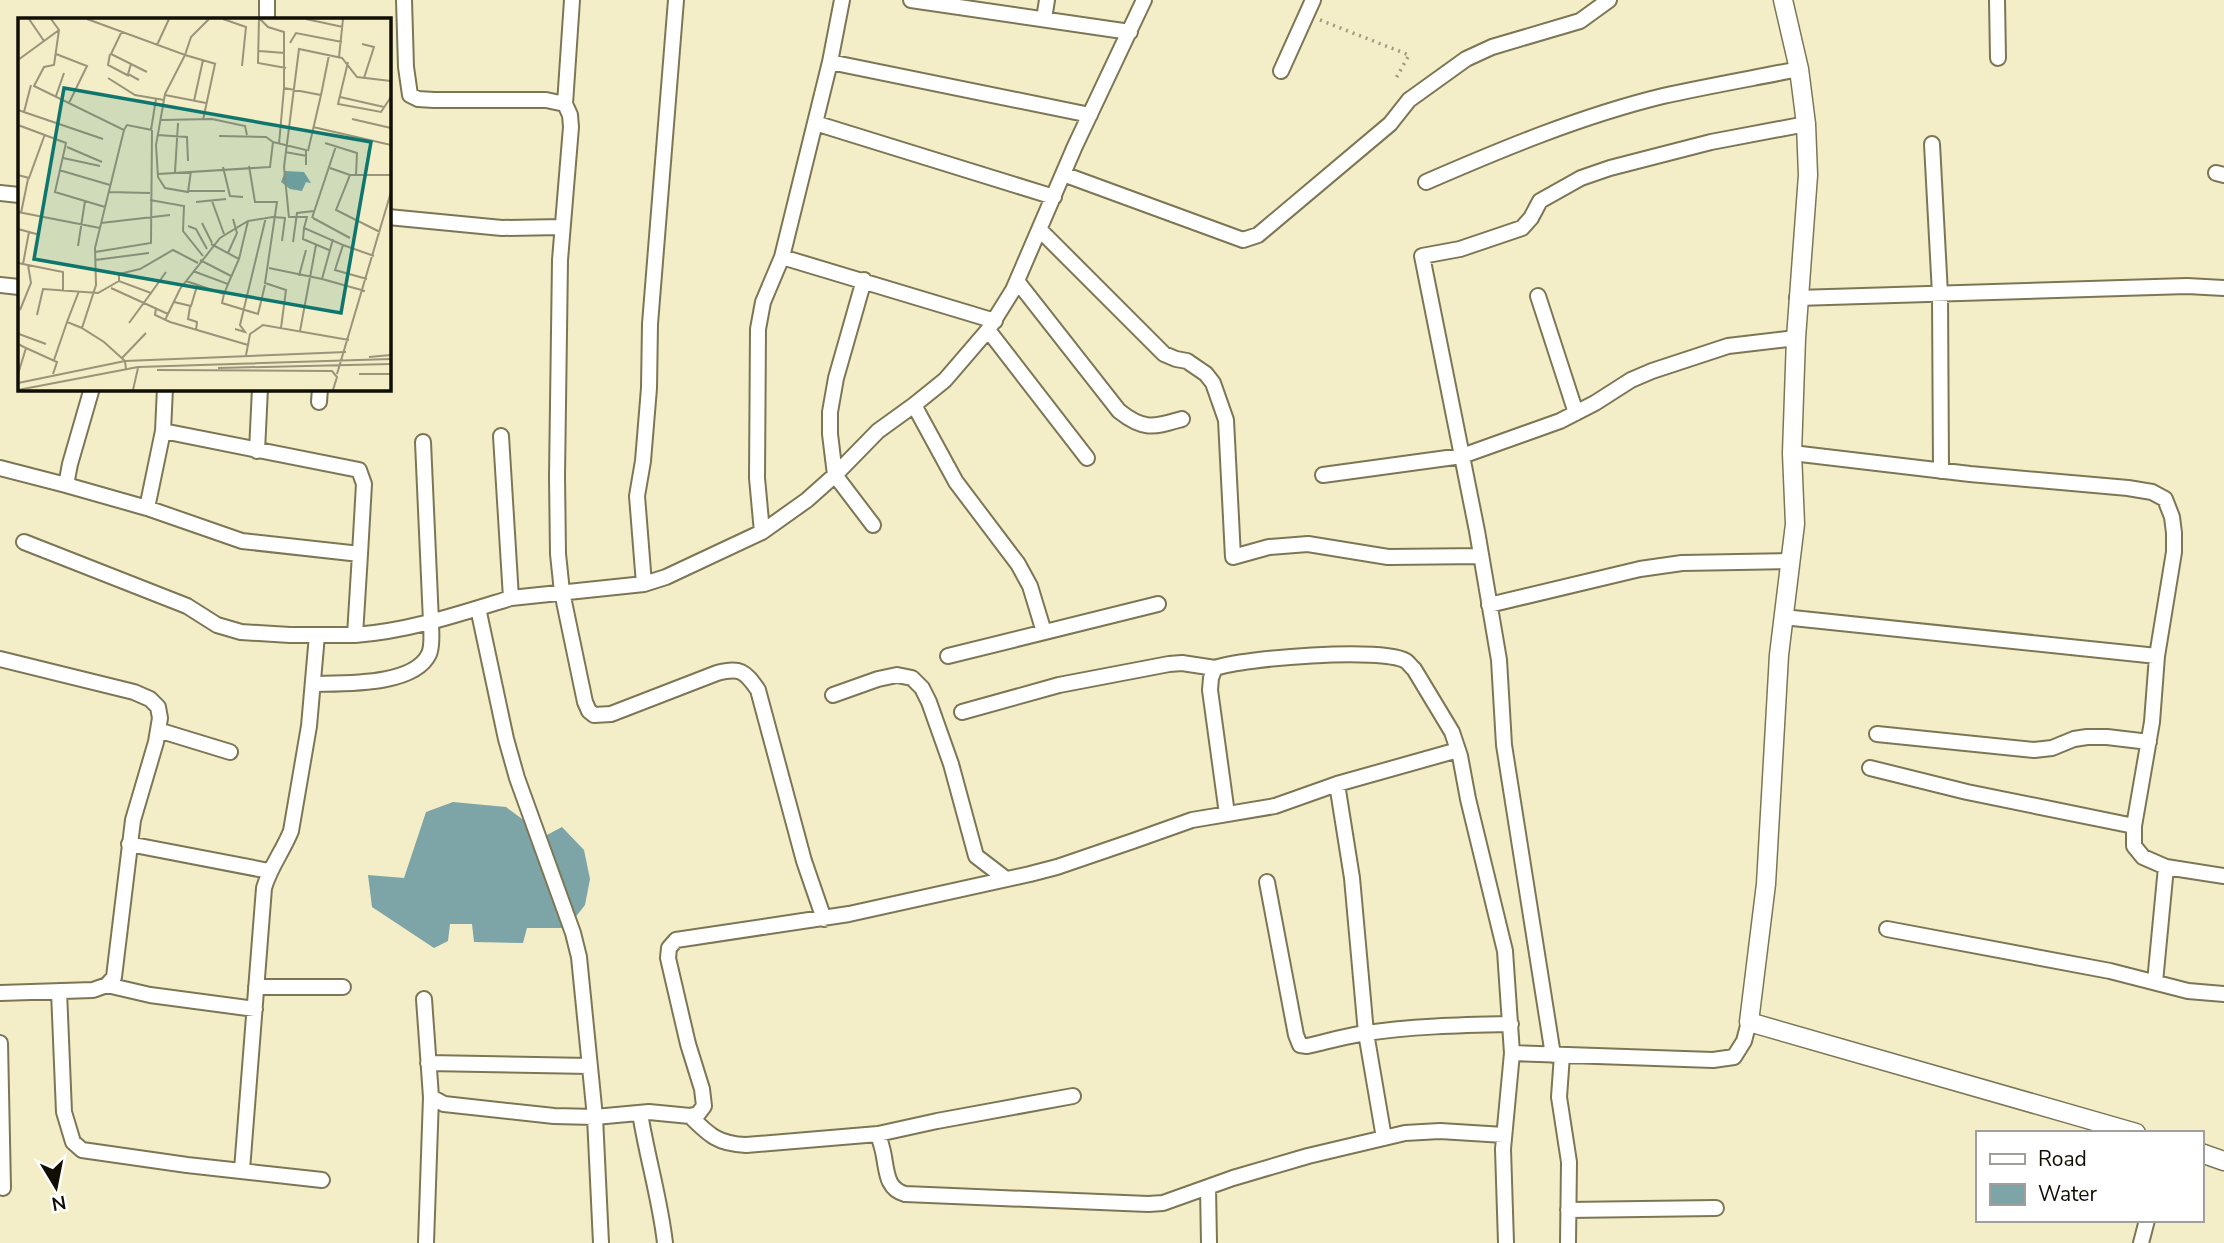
<svg xmlns="http://www.w3.org/2000/svg" width="2224" height="1243" viewBox="0 0 2224 1243" font-family="'Nunito Sans',sans-serif">
<rect width="100%" height="100%" fill="#f3edc8"/>
<path fill="#7da5a7" d="M453,802L506,807L545,836L562,827L584,850L590,879L585,905L567,928H527L523,943L474,942L472,924H450L448,941L434,948L372,907L368,875L404,878L426,812Z"/>
<g fill="none" stroke-linecap="round" stroke-linejoin="round">
<g stroke="#7c7655" stroke-width="18">
<path id="minor" d="M267,0V19
M404,0L406,67L410,95L418,99L434,100H546L565,104L570,115L571,127L560,260L557,476L558,554L562,592L585,702L589,711L594,715L611,714L717,673C740,667 745,671 758,690L804,861L824,919
M842,0L830,62L1090,115
M911,0L1130,32
M1997,0L1998,58
M1044,19L1047,0
M830,62L782,257L995,321
M1281,71L1313,0
M565,104L572,0
M815,123L1054,197
M1932,144L1940,294L1941,471
M2216,173L2224,175
M1063,174L1243,240L1258,235L1390,124L1409,100L1466,59L1492,47L1580,21L1609,0
M1426,182C1502,149 1581,116 1663,96C1708,86 1754,78 1799,69
M0,193L19,195
M388,217L502,228L562,227
M1040,230L1164,354L1176,359L1187,361L1206,374L1213,383L1226,420L1233,557L1269,547L1308,544L1388,557L1481,556
M864,280L836,378L830,412V434L835,475L873,525
M1017,281L1119,411C1144,431 1154,427 1182,419
M0,285L19,287
M1538,296L1576,413
M1797,298L2187,286L2224,288
M988,330L1087,458
M92,388L70,464L66,485L147,508L242,541L360,554L355,635C409,631 459,614 511,598
M319,402L320,388
M914,405L956,482L1018,564L1030,586L1044,632
M163,431L359,470L364,484L360,554
M501,436L511,598L644,584L666,577L762,532L807,500L835,475L878,431L914,405L945,380L988,330L1013,290L1075,146L1144,0
M257,451L260,388
M1792,453L1970,474L2128,488L2152,492L2165,499L2172,517L2174,533V552L2157,656L2152,722L2134,826V846L2143,857L2166,867L2224,876
M0,468L66,485
M1323,475L1462,456L1560,421L1595,403L1631,380L1652,371L1728,346L1796,338
M147,508L163,431L165,388
M762,532L757,478L758,329L763,302L782,257
M24,542L187,606L217,625L241,632L290,635H355
M644,584L637,496L643,461L649,388L650,324L676,0
M1489,605L1640,569L1682,563L1791,561
M478,608L506,739L517,778L573,933L579,957L595,1117L601,1243
M1783,617L2157,656
M948,656L1158,604
M0,659L134,692L150,699L158,707L160,718L156,742L133,820L114,977L107,985L93,990L0,993
M313,684C344,683 414,686 429,654C433,645 431,632 431,622L423,442
M833,695L878,679L897,675L912,678L922,688L929,702L951,764L976,856L1006,879
M962,712L1059,685L1169,664L1182,663L1215,668
M158,730L230,752
M1877,734L2034,750L2052,748L2074,739L2087,737H2107L2149,742
M1870,768L1967,792L2134,826
M1337,784L1352,878L1366,1033L1384,1138
M1227,814L1210,690L1211,678L1215,668C1243,658 1382,647 1406,661C1409,663 1411,667 1414,669L1452,732L1460,756L1468,799L1505,951L1512,1053L1503,1149L1506,1243
M129,844L269,871
M1267,882L1296,1035L1300,1045L1307,1046C1325,1042 1342,1037 1360,1034C1410,1026 1461,1025 1511,1024
M1887,929L2110,971L2188,991L2224,994
M2155,982L2166,867
M107,985L150,995L255,1009
M256,987H343
M59,991L64,1112L73,1142L82,1150L187,1165L322,1180
M424,999L431,1097L444,1104L554,1116L595,1117L649,1112L690,1116L698,1114L704,1106L702,1089L688,1044L668,958L669,948L676,940L849,914L1030,874L1057,867L1133,841L1192,820L1275,806L1337,784L1458,750
M0,1043L3,1188
M1512,1053L1713,1060L1734,1057L1744,1041L1749,1022
M1553,1055L1504,745L1499,660L1477,531L1422,256L1460,249L1522,228L1531,218L1540,201L1581,178L1610,168L1711,142L1806,124
M1562,1055L1559,1097L1569,1162L1568,1243
M428,1063L590,1066
M640,1113C647,1157 660,1199 665,1243
M690,1116C709,1135 718,1144 746,1145L878,1134L937,1121L1073,1096
M878,1134C880,1141 883,1149 884,1157C887,1173 887,1189 905,1194L1148,1204L1163,1203L1233,1178L1308,1156L1405,1133L1440,1131L1504,1135
M242,1170L264,888C270,867 283,851 291,831L309,726L317,635
M1208,1187L1209,1243
M1568,1210L1716,1208
M426,1243L431,1097
M2141,1243L2147,1220"/>
</g>
<g stroke="#7c7655" stroke-width="21">
<path id="tertiary" d="M1783,0L1799,69L1806,124L1808,175L1796,338L1792,453L1795,524L1779,655L1766,884L1749,1022L2136,1133
M2201,1153L2224,1161"/>
</g>
<path stroke="#a09b80" stroke-width="3.5" stroke-dasharray="2 5" stroke-linecap="butt" d="M1320,20L1409,55L1395,80"/>
<use href="#minor" stroke="#fff" stroke-width="14"/>
<use href="#tertiary" stroke="#fff" stroke-width="18"/>
</g>
<g transform="translate(18 18)">
<rect width="373" height="373" fill="#f3edc8"/>
<path d="M267,153L286,154L293,165L288,164L284,173L272,171L263,164Z" fill="#7da5a7"/>
<path fill="none" stroke="#99947a" stroke-width="2" d="M11,1L26,23M69,1L167,37L173,19L191,1M205,1L228,9L224,48M241,1L240,45L268,50M242,1L250,9L266,14V70L303,77L311,37M288,1L325,9M41,12L36,47L26,49L16,68L106,112L77,230L78,267L64,310L86,324L107,343L108,351M104,13L93,36L129,54M272,25L278,15L324,24M344,26L356,29L346,60M139,27L151,1M241,33L267,35M38,36L69,48L51,85M92,36L90,47L111,58M321,39L325,1M0,42L41,12L33,1M330,44L320,86L363,94L373,79M113,46L110,56L121,62M90,60L117,77L146,82M147,77L188,85M38,78L46,55M322,79L366,89M176,83L185,42M0,92L85,121M6,94L13,67M334,101L373,110M143,102L194,101L227,108L229,117M185,102L197,46M0,107L48,125L37,174L87,189M295,109L373,127M106,112L109,107L134,112M133,112L138,81M139,117L169,119L170,143M201,118L248,119L255,124M307,125L339,135L338,157M261,126L266,70M49,129L84,144M290,133L303,77M267,134L289,138M45,140L82,148M231,148L237,184H259L247,265L268,272L263,310M205,149L212,178L225,179M312,150L332,157M41,152L92,167M173,153L170,174L147,170L140,159L138,127L147,76L167,37L198,46M157,154L160,105M140,156L252,149L255,124L288,132V147M0,157L11,160L27,116M347,158L351,131M171,173H207M90,174L132,175M132,182L166,188L165,213L185,238M194,183L206,216M178,184L208,181M0,194L82,210M3,195L10,161M272,199H289L286,210L325,227L317,252L349,261M271,200L266,149L281,31L324,40L339,59L373,63M294,200L318,128M295,200L332,220M83,205L152,197M184,205L194,225M170,208L178,211L189,231M286,210L285,221L311,232M0,211L22,217M362,214L318,192L332,157H373M315,221L304,261L347,273M275,224L279,195L296,193M193,226L221,241L210,266M325,227L356,238M60,228L67,183M77,234L133,225L134,112M210,235L219,215L215,201M221,241L230,203M77,242L131,235M182,242L213,258M0,245L45,254V272M5,246L11,214M251,250L304,261M281,258L288,232M101,263V256L122,251L155,232L180,245M168,263L206,276L210,266L175,253M93,270L150,296M61,273L49,304L64,310M133,275L148,254M206,276L204,285L240,296L247,267M156,284L173,288L179,268M172,289L170,301L179,304L178,312M138,290L137,297L152,304L230,327L228,337M2,292L13,265L10,247M19,297L25,271L80,275L101,263L133,275L111,305M147,302L162,271L202,220L230,203L255,199L267,200L264,223M217,311L227,314L222,307L248,199M282,313L298,227M1,316L28,326M0,326L8,330L0,356M230,327L232,316L245,307L331,322M8,330L39,344L35,356M351,339L373,337M104,340L128,315M36,342L49,304M200,350L373,346M139,352L314,353L319,359L315,372M319,356L373,174M341,356H373M0,365L107,343L328,334M0,372L120,349L373,341M115,372L120,350"/>
<path fill="#0f766e" fill-opacity="0.15" stroke="#0f766e" stroke-width="3.5" d="M46,70L353,124L323,295L16,241Z"/>
<rect width="373" height="373" fill="none" stroke="#110f04" stroke-width="3.5"/>
</g>
<rect x="1976" y="1131" width="228" height="91" fill="#ffffff" stroke="#a09f9b" stroke-width="2"/>
<rect x="1990" y="1154" width="35" height="10" fill="#ffffff" stroke="#a09f9b" stroke-width="2"/>
<text x="2038" y="1166" font-size="21" fill="#110f04">Road</text>
<rect x="1990" y="1184" width="35" height="21" fill="#7da5a7" stroke="#a09f9b" stroke-width="2"/>
<text x="2038" y="1201" font-size="21" fill="#110f04">Water</text>
<g transform="translate(56 1187) rotate(170)" stroke="#ffffff" stroke-width="5" paint-order="stroke">
<path d="M0-5L12 26L0 18L-12 26Z" fill="#110f04"/>
<text y="-10" font-size="19" font-weight="bold" text-anchor="middle" fill="#110f04">N</text>
</g>
</svg>
